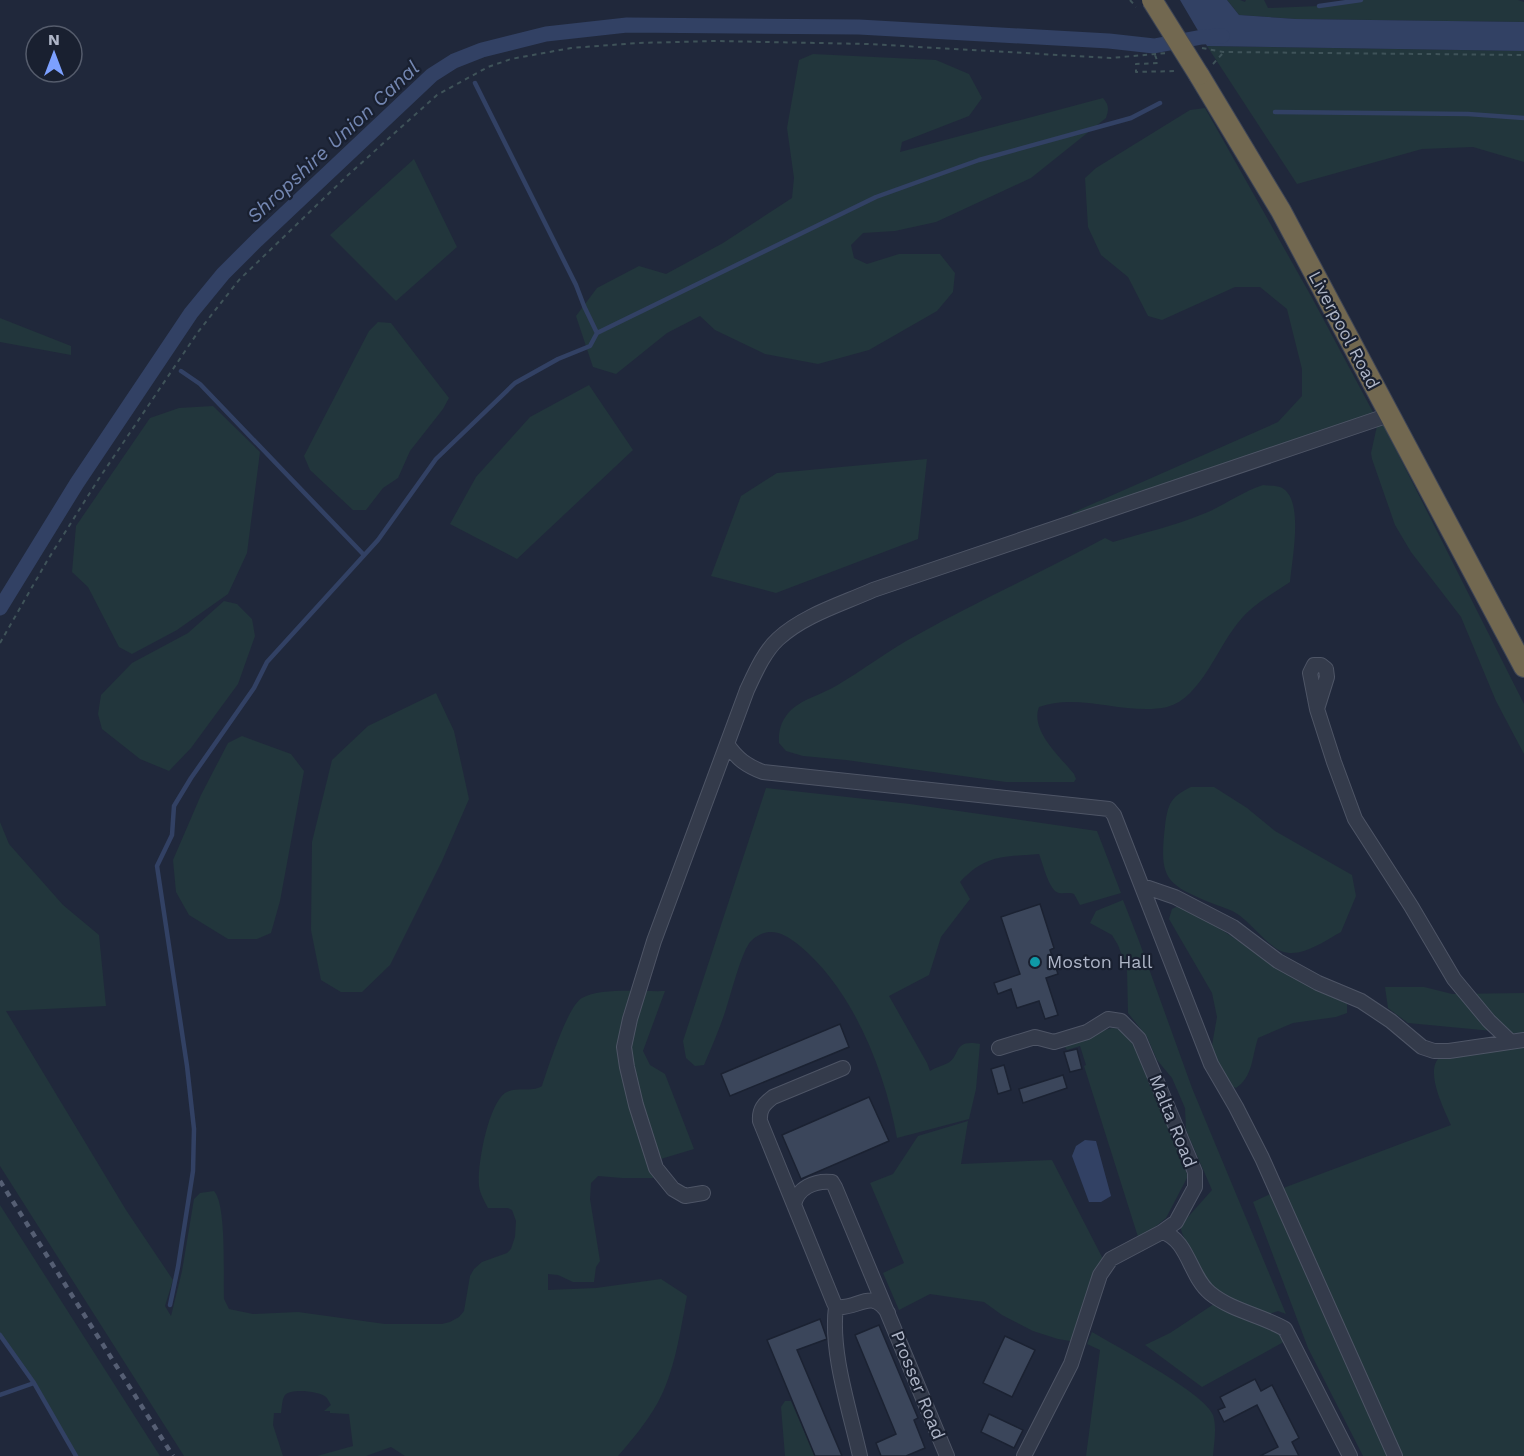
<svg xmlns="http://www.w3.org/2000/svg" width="1524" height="1456" viewBox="0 0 1524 1456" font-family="'Work Sans',sans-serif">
<rect width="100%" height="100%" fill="#20283b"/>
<path fill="#22363c" d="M1227,0H1240L1245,2L1246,0H1264L1268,8L1319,6L1361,0H1518L1524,2V22L1296,19L1239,15Z
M1207,46L1524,51V162L1473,147L1422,149L1297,184Z
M813,54L936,60L969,74L982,98L969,116L902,142L900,152L1103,98C1109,105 1109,109 1106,118L1031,178L936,222L895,231L863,233L851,245L854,258L867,264L899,254H940L955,273L953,292L937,311L869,350L818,364L765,354L715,330L700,316L667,333L616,374L593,367L576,316L597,288L639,266L666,274L723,243L792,198L794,178L787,128L799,60Z
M1205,108L1311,296L1374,414L1074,520L1072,513L1278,422L1302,396V369L1287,309L1260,287H1235L1162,320L1148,316L1128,277L1101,255L1088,227L1085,178L1096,168L1190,110Z
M414,159L457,247L396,301L330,235Z
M0,318L71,346V355L0,342Z
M378,322L391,323L449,398L443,409L410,451L398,478L383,488L366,510H353L310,470L304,456L369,331Z
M589,385L633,450L517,559L450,524L476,477L530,417Z
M213,406L260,452L247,553L228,594L177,630L132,654L119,647L88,587L72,572L76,526L150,418L179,408Z
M1383,424L1524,704V754L1496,701L1461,617L1411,552L1395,525L1372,459L1371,453L1377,426Z
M927,459L918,539L776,593L711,576L741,496L777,473Z
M1263,485C1270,486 1279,485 1285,490C1303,505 1292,560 1290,582C1274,593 1255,603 1242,618C1218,644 1202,698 1167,707C1127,716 1078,692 1039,707C1030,731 1060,756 1074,774L1076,779L1074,782H1006L846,760L803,756L786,751L779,743C778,730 782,719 791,710C804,698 821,695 836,686C863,670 889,650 917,635C979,600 1043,572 1105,538L1113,542C1143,533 1174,526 1203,514C1224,506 1241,492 1263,485Z
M224,601L237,604L252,619L255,636L238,684L191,748L169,771L140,759L102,729L98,714L101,695L132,663L188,633Z
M436,693L454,731L469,799L442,861L390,965L362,992H341L321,980L311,930L312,842L332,760L368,726Z
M242,736L291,754L304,771L280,901L271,933L257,939H228L189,915L176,892L173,860L201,795L228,743Z
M1191,787H1214L1247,808L1275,831L1352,875L1356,896L1341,932C1324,941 1301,959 1281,951C1271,948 1250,923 1239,915C1232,910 1222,907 1214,904C1165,884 1159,879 1165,826C1168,804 1170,797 1191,787Z
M766,788L910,804L1097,831L1121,893L1080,905L1074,894C1069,892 1065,894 1059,893C1049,891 1043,864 1039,854C1003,857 986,854 960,882L970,899L941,937L929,975L889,996L927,1063L930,1071C936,1067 942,1066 948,1063C961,1056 952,1039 980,1044L976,1089L969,1119L897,1138C885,1071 853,990 800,946C784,933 768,925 751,941C742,950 731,994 726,1009C720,1028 712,1046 704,1065L695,1066L686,1058L683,1041Z
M0,822L9,844L63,905L99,935L106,1006L6,1011L126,1210L173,1280L165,1306L171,1316L182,1271L194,1199L200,1193L214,1191C227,1205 223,1278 224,1299L229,1309L253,1314L298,1312L385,1324H442L450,1322L459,1317L464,1311L470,1276L474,1269L482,1262L507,1253L511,1249L515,1237L516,1221L512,1210L508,1208H488C485,1202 480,1194 479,1186C477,1166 488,1105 505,1093C516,1086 531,1093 542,1086C548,1068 568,1005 582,998C601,987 643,992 665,991L643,1051L650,1065L665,1074L694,1149L654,1161L653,1178H622L598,1176L591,1183L590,1199L600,1261L596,1267L594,1282H573L558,1275L548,1274V1290L596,1288L661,1279L687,1296C680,1332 675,1372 657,1404C646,1423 632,1440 618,1456H405L391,1447L366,1456H317L353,1446L349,1414L330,1413V1411H324L331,1405C329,1402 328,1399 326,1397C319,1391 291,1388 285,1395C282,1399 282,1407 281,1413H274L273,1425L283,1456H184L0,1166Z
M1123,900L1139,941L1192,1088L1286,1314L1278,1311L1266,1315L1213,1291L1203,1278L1182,1233L1180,1226L1212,1190L1186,1130L1185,1108L1172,1078L1157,1060L1147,1037L1128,1013L1127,969L1118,945L1112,935L1090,923L1096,911Z
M1180,905L1219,928L1268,961L1340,997L1347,1004V1013L1336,1017L1293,1023L1258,1038C1252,1056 1253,1077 1236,1088L1229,1085L1214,1062L1212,1045L1217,1017L1212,993L1169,919L1172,909Z
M1385,987H1424L1452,994L1524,993V1034L1408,1023L1388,1008Z
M1112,1028C1127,1029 1131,1039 1139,1051L1188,1176L1166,1218L1139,1240L1084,1066L1086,1065L1080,1046L1067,1050L1065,1047L1069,1041Z
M1524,1044V1456H1363L1308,1348L1253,1202L1286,1187L1451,1125C1444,1109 1424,1070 1440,1057Z
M968,1121L961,1164L1052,1160L1103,1259L1076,1342L1058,1339L1033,1331L1002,1315L984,1302L930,1294L899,1310L883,1273L904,1263L870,1183L893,1174L918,1136Z
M0,1205L160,1456H76L34,1383L0,1335Z
M1217,1302L1276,1327L1289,1339L1202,1387L1145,1345L1170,1333Z
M1092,1332C1114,1345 1206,1394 1213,1415C1217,1427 1214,1443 1213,1456H1086L1100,1350L1087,1344Z
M785,1401H791L815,1456H785L781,1407Z"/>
<path fill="#324164" d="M1180,0H1227L1239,15L1296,19L1524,22V51L1207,46Z
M1085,1140L1096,1141L1111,1196L1101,1202H1089L1072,1156L1076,1146Z"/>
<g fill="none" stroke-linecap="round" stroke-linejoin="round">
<path stroke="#324164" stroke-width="4.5" d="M1319,6L1361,0
M475,83L576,285L584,306L597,333
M1275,112L1468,114L1524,118
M181,371L200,384L364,555
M170,1305L178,1267L193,1171L194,1129L187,1066L157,866L172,835L174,806L191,778L254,688L267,662L378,540L436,459L515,383L558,359L590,346L597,333L876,197L979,160L1131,118L1160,103
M0,1335L34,1383L76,1456
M0,1395L34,1383"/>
<path stroke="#324164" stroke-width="15" d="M0,608L77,483L191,313L223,274L257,240L432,75L454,61L482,50L546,34L627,25L859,27L1109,41L1154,46L1202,37L1222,36"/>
</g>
<path fill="#3b465b" stroke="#1b2232" stroke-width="1.5" d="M1040,904L1054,948L1050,950L1058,974L1046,978L1058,1015L1045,1019L1039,1001L1017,1008L1011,989L998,994L994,983L1020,974L1001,917Z
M840,1024L849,1047L730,1096L721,1074Z
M1077,1049L1082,1069L1070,1072L1064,1052Z
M1004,1065L1011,1090L998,1094L991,1069Z
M1063,1075L1067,1088L1023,1103L1019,1089Z
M869,1097L889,1141L801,1179L782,1135Z
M820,1319L827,1339L797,1350L842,1456H815L767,1340Z
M879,1325L918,1418L914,1420L925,1448L906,1456H881L876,1443L896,1434L855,1335Z
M1005,1336L1035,1350L1012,1397L983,1383Z
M1255,1379L1261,1391L1272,1385L1299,1438L1292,1442L1299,1456H1260L1278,1447L1257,1405L1224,1422L1218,1410L1225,1407L1220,1397Z
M989,1414L1023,1430L1014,1448L981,1432Z"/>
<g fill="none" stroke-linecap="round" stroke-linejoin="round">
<g stroke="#4e5566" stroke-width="16">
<path id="minor" d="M1317,709L1327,677L1326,669L1321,665H1314L1310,673L1317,709L1334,762L1355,819L1411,906L1454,979L1489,1021L1511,1042
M727,744C737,759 747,766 763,772L1109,809L1114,815L1211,1064L1236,1107L1262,1158L1395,1456
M1143,886L1175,897L1233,927L1278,961L1318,983L1361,1001L1391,1021L1422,1047L1434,1051H1449L1524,1040
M999,1048L1035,1037L1054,1042L1087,1032L1108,1019L1121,1021L1139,1039L1195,1172V1187L1176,1222L1162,1232L1111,1259L1100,1275L1071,1364L1024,1456
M843,1068L773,1097C764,1104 759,1109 760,1121L834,1303L836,1307C858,1310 871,1287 888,1313
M703,1193L685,1196L673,1189L656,1168L636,1105L627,1067L624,1047L630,1019L654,941L747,690C755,673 764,652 778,639C804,615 842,604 873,590L1389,415
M794,1205C797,1188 815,1180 832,1182L835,1187L947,1456
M1162,1232C1188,1239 1190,1277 1210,1293C1232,1311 1261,1315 1285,1329L1350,1456
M836,1307C830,1352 850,1411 860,1456"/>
</g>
<g stroke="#3e4556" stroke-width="22">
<path id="highway" d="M1199,75L1281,211L1524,667"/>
</g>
<path stroke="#3f5359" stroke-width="2" stroke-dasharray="4.5 4.5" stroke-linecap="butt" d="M1130,0L1136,7
M1202,48L1223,52L1524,55
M1155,55L1158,63L1136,64V72L1176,71
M1213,64L1223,53
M0,643L47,561L98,480L198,332L239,280L348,175L437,95L488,67L511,59L571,48L638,43L716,41L868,44L1111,58L1167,53"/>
<use href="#minor" stroke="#343b4b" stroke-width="14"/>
<use href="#highway" stroke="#726850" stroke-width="20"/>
<path stroke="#555e73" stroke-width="4.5" stroke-dasharray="6 6" stroke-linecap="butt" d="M0,1181L173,1456"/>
<g stroke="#3e4556" stroke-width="22" stroke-linecap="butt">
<path id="highway-bridge" d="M1152,0L1199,75"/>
</g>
<use href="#highway-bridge" stroke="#726850" stroke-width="20"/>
</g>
<circle fill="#0f9aa8" stroke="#192030" stroke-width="2" cx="1035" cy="962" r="6"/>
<g text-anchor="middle" stroke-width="4.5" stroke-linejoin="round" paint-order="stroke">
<g font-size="18" fill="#aeb5c7" stroke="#192030">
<text transform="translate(1344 330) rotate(62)" y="6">Liverpool Road</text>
<text transform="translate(1173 1121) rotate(68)" y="6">Malta Road</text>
<text transform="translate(918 1385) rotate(68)" y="6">Prosser Road</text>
</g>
<g font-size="18" fill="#aeb5c7" stroke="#192030" text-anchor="start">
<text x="1047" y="968">Moston Hall</text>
</g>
<g font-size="20" font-style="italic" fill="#7487b2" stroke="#192030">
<text transform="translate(333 142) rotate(-43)" y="7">Shropshire Union Canal</text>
</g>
</g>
<g transform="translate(54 54)"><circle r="28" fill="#192030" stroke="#555c6c" stroke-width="1.5"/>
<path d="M0-4.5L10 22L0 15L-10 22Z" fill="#7ca0ff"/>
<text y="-9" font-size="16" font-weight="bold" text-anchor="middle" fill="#aeb5c7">N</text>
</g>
</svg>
